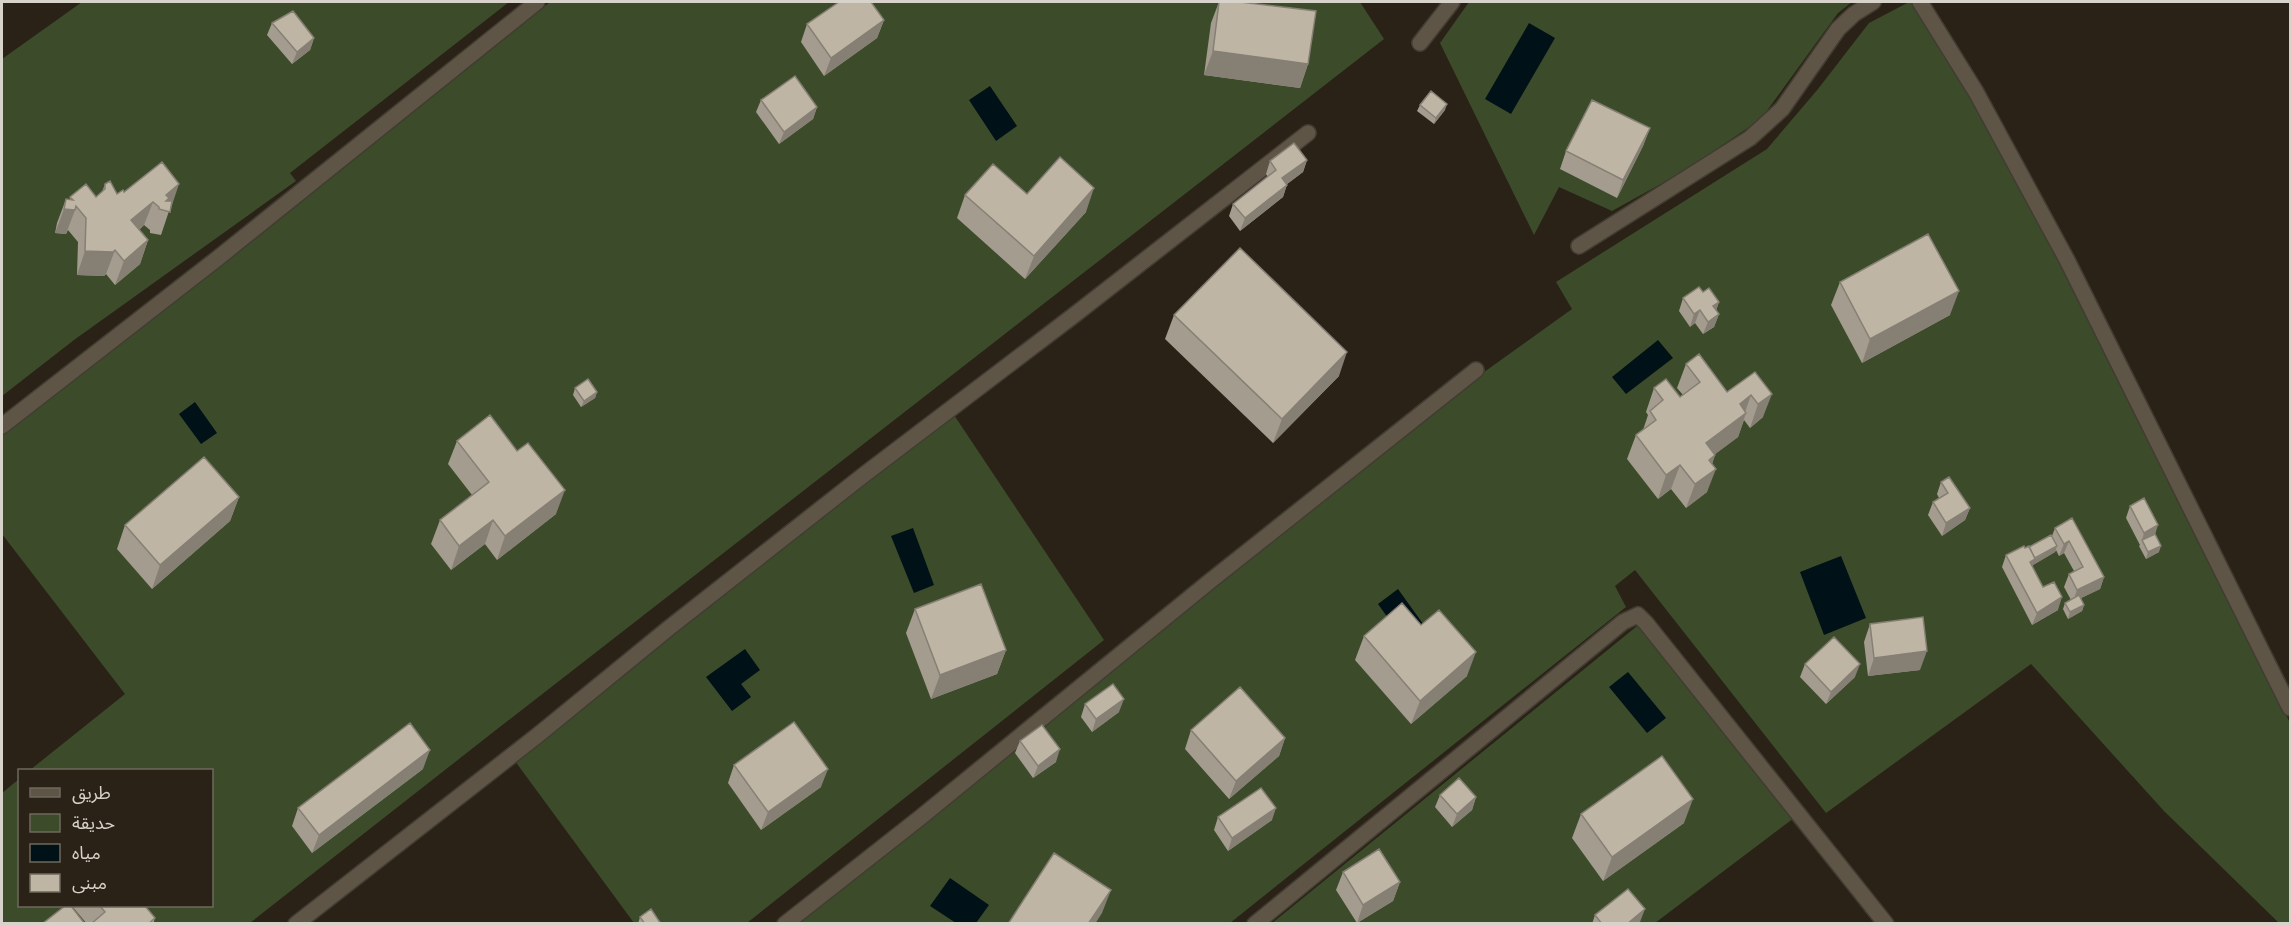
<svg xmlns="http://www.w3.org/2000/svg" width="2292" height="925" viewBox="0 0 2292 925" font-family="Montserrat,'Noto Sans Arabic',sans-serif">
<rect width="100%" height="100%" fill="#2a2216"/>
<path fill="#3c4c2a" d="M82,2H509L290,173L296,181L74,340L2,396V59Z
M550,2H1360L1384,39L487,737L250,923H2V793L19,779L20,906H212V770H30L125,694L2,534V432Z
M1469,2H1852L1838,13L1761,119L1686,170L1612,211L1559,187L1534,235L1440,43Z
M1909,2H1913L2006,157L2290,723V923H2279L2164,811L2031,664L1826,813L1635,570L1615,586L1626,607L1230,923L791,924L1452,395L1572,309L1556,282L1767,149L1818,89L1869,23Z
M952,412L1104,640L747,923H634L512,757Z
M1642,622L1794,818L1655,923L1271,924Z"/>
<path fill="#001117" d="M1529,23L1555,38L1511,114L1485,99Z
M990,86L1017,126L996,141L969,100Z
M1658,340L1673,358L1626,394L1612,377Z
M195,402L217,433L201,444L179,414Z
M913,528L934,585L914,593L891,536Z
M1841,556L1866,618L1824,635L1800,572Z
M1398,589L1426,628L1406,643L1378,604Z
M745,649L760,670L741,684L751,697L732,711L706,677Z
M1628,672L1666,718L1647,733L1609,687Z
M950,878L989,905L976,923H956L930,906Z"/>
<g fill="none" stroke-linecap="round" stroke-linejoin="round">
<g stroke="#423c32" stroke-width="18">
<path id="street" d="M1920,2L1976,92L2067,260L2290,708
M1420,43L1452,2
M1579,246L1750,138L1782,109L1838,29L1854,14L1873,2
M2,426L218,258L537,2
M296,924L538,735L669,628L865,474L1073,316L1308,133
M785,924L921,817L1209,582L1476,370
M1255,924L1623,622L1638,615L1646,623L1886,924"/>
</g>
<use href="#street" stroke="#5e5546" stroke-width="15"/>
</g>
<path fill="#a49c8e" d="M1219,2H1240L1308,64L1300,88L1204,75L1211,23Z
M884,20L877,38L824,76L801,42L807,24Z
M272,23L314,38L310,50L292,64L267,35Z
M761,100L817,107L813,119L779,144L756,112Z
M1420,105L1445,110L1434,124L1417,111Z
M1650,128L1643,146L1617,198L1560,169L1566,151Z
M1307,160L1303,172L1287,184L1283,197L1240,231L1229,216L1233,204L1268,177L1266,174L1270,161Z
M105,184L117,194L124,192L170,208L161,235L150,233V230L144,225L139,230L148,240L140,264L115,285L106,274L104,276L77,275L78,242L68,230L66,234L55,233L57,223L66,199L70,200V197H96L102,192Z
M1027,194L1086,212L1025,279L957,218L965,195Z
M1840,282L1950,315L1862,363L1831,305Z
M1703,292L1719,302L1716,310L1719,314L1714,327L1703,334L1695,323L1690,327L1679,311L1683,298Z
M1174,315L1339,376L1273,443L1165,339Z
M1686,364L1727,392L1755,372L1763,417L1750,428L1744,420L1738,437L1715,454V455L1712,464L1707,492L1686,508L1671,489L1658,499L1627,459L1636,435L1643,430L1648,415L1646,412L1654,388L1680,397L1683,395L1677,388Z
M575,388L597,392L595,398L581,407L573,395Z
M457,441L556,514L497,560L485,544L451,570L431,544L440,520L472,495L448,464Z
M1941,482L1970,508L1965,520L1942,536L1928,515L1933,502L1939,498L1937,494Z
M239,497L230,521L152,589L117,549L125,525Z
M2130,506L2155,534L2159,552L2146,559L2139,546L2140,545L2126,518Z
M2055,528L2104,577L2100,589L2081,598L2084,605L2082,611L2068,619L2063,609L2065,603L2071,600L2064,587L2069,574L2074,571L2064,553L2059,556L2056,550L2055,552L2033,565L2032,567L2043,587L2058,610L2032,625L2002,567L2006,555L2029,547L2052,536Z
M915,609L1006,650L997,674L931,699L906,633Z
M1870,624L1920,670L1868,676L1864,642Z
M1421,625L1467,676L1411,724L1355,660L1364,636Z
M1805,664L1855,677L1826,704L1800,677Z
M1085,704L1119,712L1092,732L1081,717Z
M1191,730L1285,738L1279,756L1229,799L1185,749Z
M1020,741L1056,762L1033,778L1015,753Z
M734,765L821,787L761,830L728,783Z
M423,769L312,853L292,826L298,808Z
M1440,795L1476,797L1472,810L1452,827L1435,807Z
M1581,814L1684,823L1603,881L1572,838Z
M1218,817L1272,820L1228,851L1214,830Z
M1343,872L1400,882L1393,901L1357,923L1336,890Z
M72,906H145L155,918L153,924H87Z
M1595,915L1640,922L1638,924H1592Z
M640,917L661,924H638Z"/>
<path fill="#867f74" d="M884,20L877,38L824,76L831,58Z
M314,38L310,50L292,64L297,52Z
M1213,51L1308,64L1300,88L1204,75Z
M1447,104L1445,110L1434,124L1436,118Z
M817,107L813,119L779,144L784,132Z
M1650,128L1643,146L1617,198L1623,180Z
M1307,160L1303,172L1278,191L1282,178Z
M179,184L171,208L167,211L166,195Z
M1287,185L1283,197L1240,231L1245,218Z
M1094,188L1086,212L1025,279L1034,256Z
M153,202L144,225L122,244L131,220Z
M64,209L75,210L66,234L55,233Z
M148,240L140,264L115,285L124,261Z
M115,250L106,274L104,276L77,275L85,251Z
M1959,291L1950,315L1862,363L1870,339Z
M1719,302L1715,314L1713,306Z
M1700,310L1695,323L1690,327L1694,314Z
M1719,314L1714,327L1703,334L1708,322Z
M1347,352L1339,376L1273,443L1282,419Z
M597,392L595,398L581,407L584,401Z
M1772,394L1763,417L1750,428L1758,404Z
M1751,395L1744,415L1746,413L1738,437L1698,467L1706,443L1740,404Z
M1715,455L1708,474L1716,469L1707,492L1686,508L1695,484L1709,460Z
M1680,465L1671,489L1658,499L1666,475Z
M565,490L556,514L497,560L505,536Z
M239,497L230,521L152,589L160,565Z
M1970,508L1965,520L1942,536L1946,523Z
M493,520L485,544L451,570L459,546Z
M2158,525L2154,538L2142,540L2144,533Z
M2069,541L2064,553L2059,556L2064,544Z
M2057,546L2055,552L2033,565L2031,571L2030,562Z
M2161,546L2159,552L2146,559L2148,552Z
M2104,577L2100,589L2073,602L2077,590Z
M2062,597L2058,610L2032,625L2037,613Z
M2084,605L2082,611L2068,619L2070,612Z
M1006,650L997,674L931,699L940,675Z
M1927,651L1920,670L1868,676L1874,658Z
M1476,652L1467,676L1411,724L1420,701Z
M1860,664L1855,677L1826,704L1831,692Z
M1124,699L1119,712L1092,732L1096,719Z
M1285,738L1279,756L1229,799L1236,781Z
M1060,749L1056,762L1033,778L1038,766Z
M430,750L423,769L312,853L319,835Z
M828,769L821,787L761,830L768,812Z
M1476,797L1472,810L1452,827L1457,814Z
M1693,799L1684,823L1603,881L1612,857Z
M1276,808L1272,820L1228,851L1232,838Z
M1400,882L1393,901L1357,923L1363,905Z
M1111,890L1102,913L1095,924H1088Z
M1645,909L1640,922L1638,924H1627Z"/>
<path fill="#bfb5a5" stroke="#867f74" stroke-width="1.5" d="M839,2H871L884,20L831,58L807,24Z
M1219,2H1240L1316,11L1308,64L1213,51Z
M293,11L314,38L297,52L272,23Z
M795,76L817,107L784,132L761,100Z
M1431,91L1447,104L1436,118L1420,105Z
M1592,100L1650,128L1623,180L1566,151Z
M1294,143L1307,160L1282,178L1287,185L1245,218L1233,204L1276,170L1270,161Z
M1060,157L1094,188L1034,256L965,195L993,164L1027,194Z
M162,162L179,184L166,195L169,198L166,201H172L170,212L159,209V207L153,202L131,220L148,240L124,261L115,250L113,252L85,251L86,218L76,206L75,210L64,209L66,199L73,200L70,197L86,184L96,197L105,189V184L110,181L117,194L123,190L124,192Z
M1928,234L1959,291L1870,339L1840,282Z
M1240,248L1347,352L1282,419L1174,315Z
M1699,287L1703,292L1709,288L1719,302L1713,306L1719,314L1708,322L1700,310L1694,314L1683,298Z
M1699,354L1727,392L1755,372L1772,394L1758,404L1751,395L1740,404L1746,413L1706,443L1715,455L1709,460L1716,469L1695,484L1680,465L1666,475L1636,435L1656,420L1650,411L1663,400L1654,388L1666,379L1680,397L1700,382L1686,364Z
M588,379L597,392L584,401L575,388Z
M490,415L517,451L528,443L565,490L505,536L493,520L459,546L440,520L489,482L457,441Z
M204,457L239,497L160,565L125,525Z
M1949,477L1970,508L1946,523L1933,502L1948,493L1941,482Z
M2144,498L2158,525L2144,533L2130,506Z
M2072,518L2104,577L2077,590L2069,574L2083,567L2069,541L2064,544L2055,528Z
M2155,534L2161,546L2148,552L2142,540Z
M2051,535L2057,546L2035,558L2029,547Z
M2024,546L2025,548L2029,546L2035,559L2030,562L2043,587L2054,582L2062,597L2037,613L2006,555Z
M981,584L1006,650L940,675L915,609Z
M2079,595L2084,605L2070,612L2065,603Z
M1402,603L1421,625L1439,610L1476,652L1420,701L1364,636Z
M1923,617L1927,651L1874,658L1870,624Z
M1834,637L1860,664L1831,692L1805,664Z
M1113,684L1124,699L1096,719L1085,704Z
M1240,687L1285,738L1236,781L1191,730Z
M794,722L828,769L768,812L734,765Z
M410,723L430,750L319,835L298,808Z
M1042,725L1060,749L1038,766L1020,741Z
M1662,756L1693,799L1612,857L1581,814Z
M1459,778L1476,797L1457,814L1440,795Z
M1261,788L1276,808L1232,838L1218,817Z
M1379,849L1400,882L1363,905L1343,872Z
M1054,853L1111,890L1088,924H1008Z
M1628,889L1645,909L1627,924H1602L1595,915Z
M65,906H71L85,924H42Z
M100,906H145L155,918L148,924H91L105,912Z
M651,909L661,924H645L640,917Z"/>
<rect width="2292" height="925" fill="none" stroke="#d7d2ca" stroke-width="6"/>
<rect x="18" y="769" width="195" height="138" fill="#2a2216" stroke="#6f685e" stroke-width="1.5"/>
<rect x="30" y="788" width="30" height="9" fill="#5e5546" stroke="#6f685e" stroke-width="1.5"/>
<text x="72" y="799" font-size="18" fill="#d7d2ca">طريق</text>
<rect x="30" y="814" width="30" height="18" fill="#3c4c2a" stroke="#6f685e" stroke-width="1.5"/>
<text x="72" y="829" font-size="18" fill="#d7d2ca">حديقة</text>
<rect x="30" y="844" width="30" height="18" fill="#001117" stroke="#6f685e" stroke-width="1.5"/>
<text x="72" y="859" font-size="18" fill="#d7d2ca">مياه</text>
<rect x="30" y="874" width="30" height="18" fill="#bfb5a5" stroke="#6f685e" stroke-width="1.5"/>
<text x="72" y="889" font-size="18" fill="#d7d2ca">مبنى</text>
</svg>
